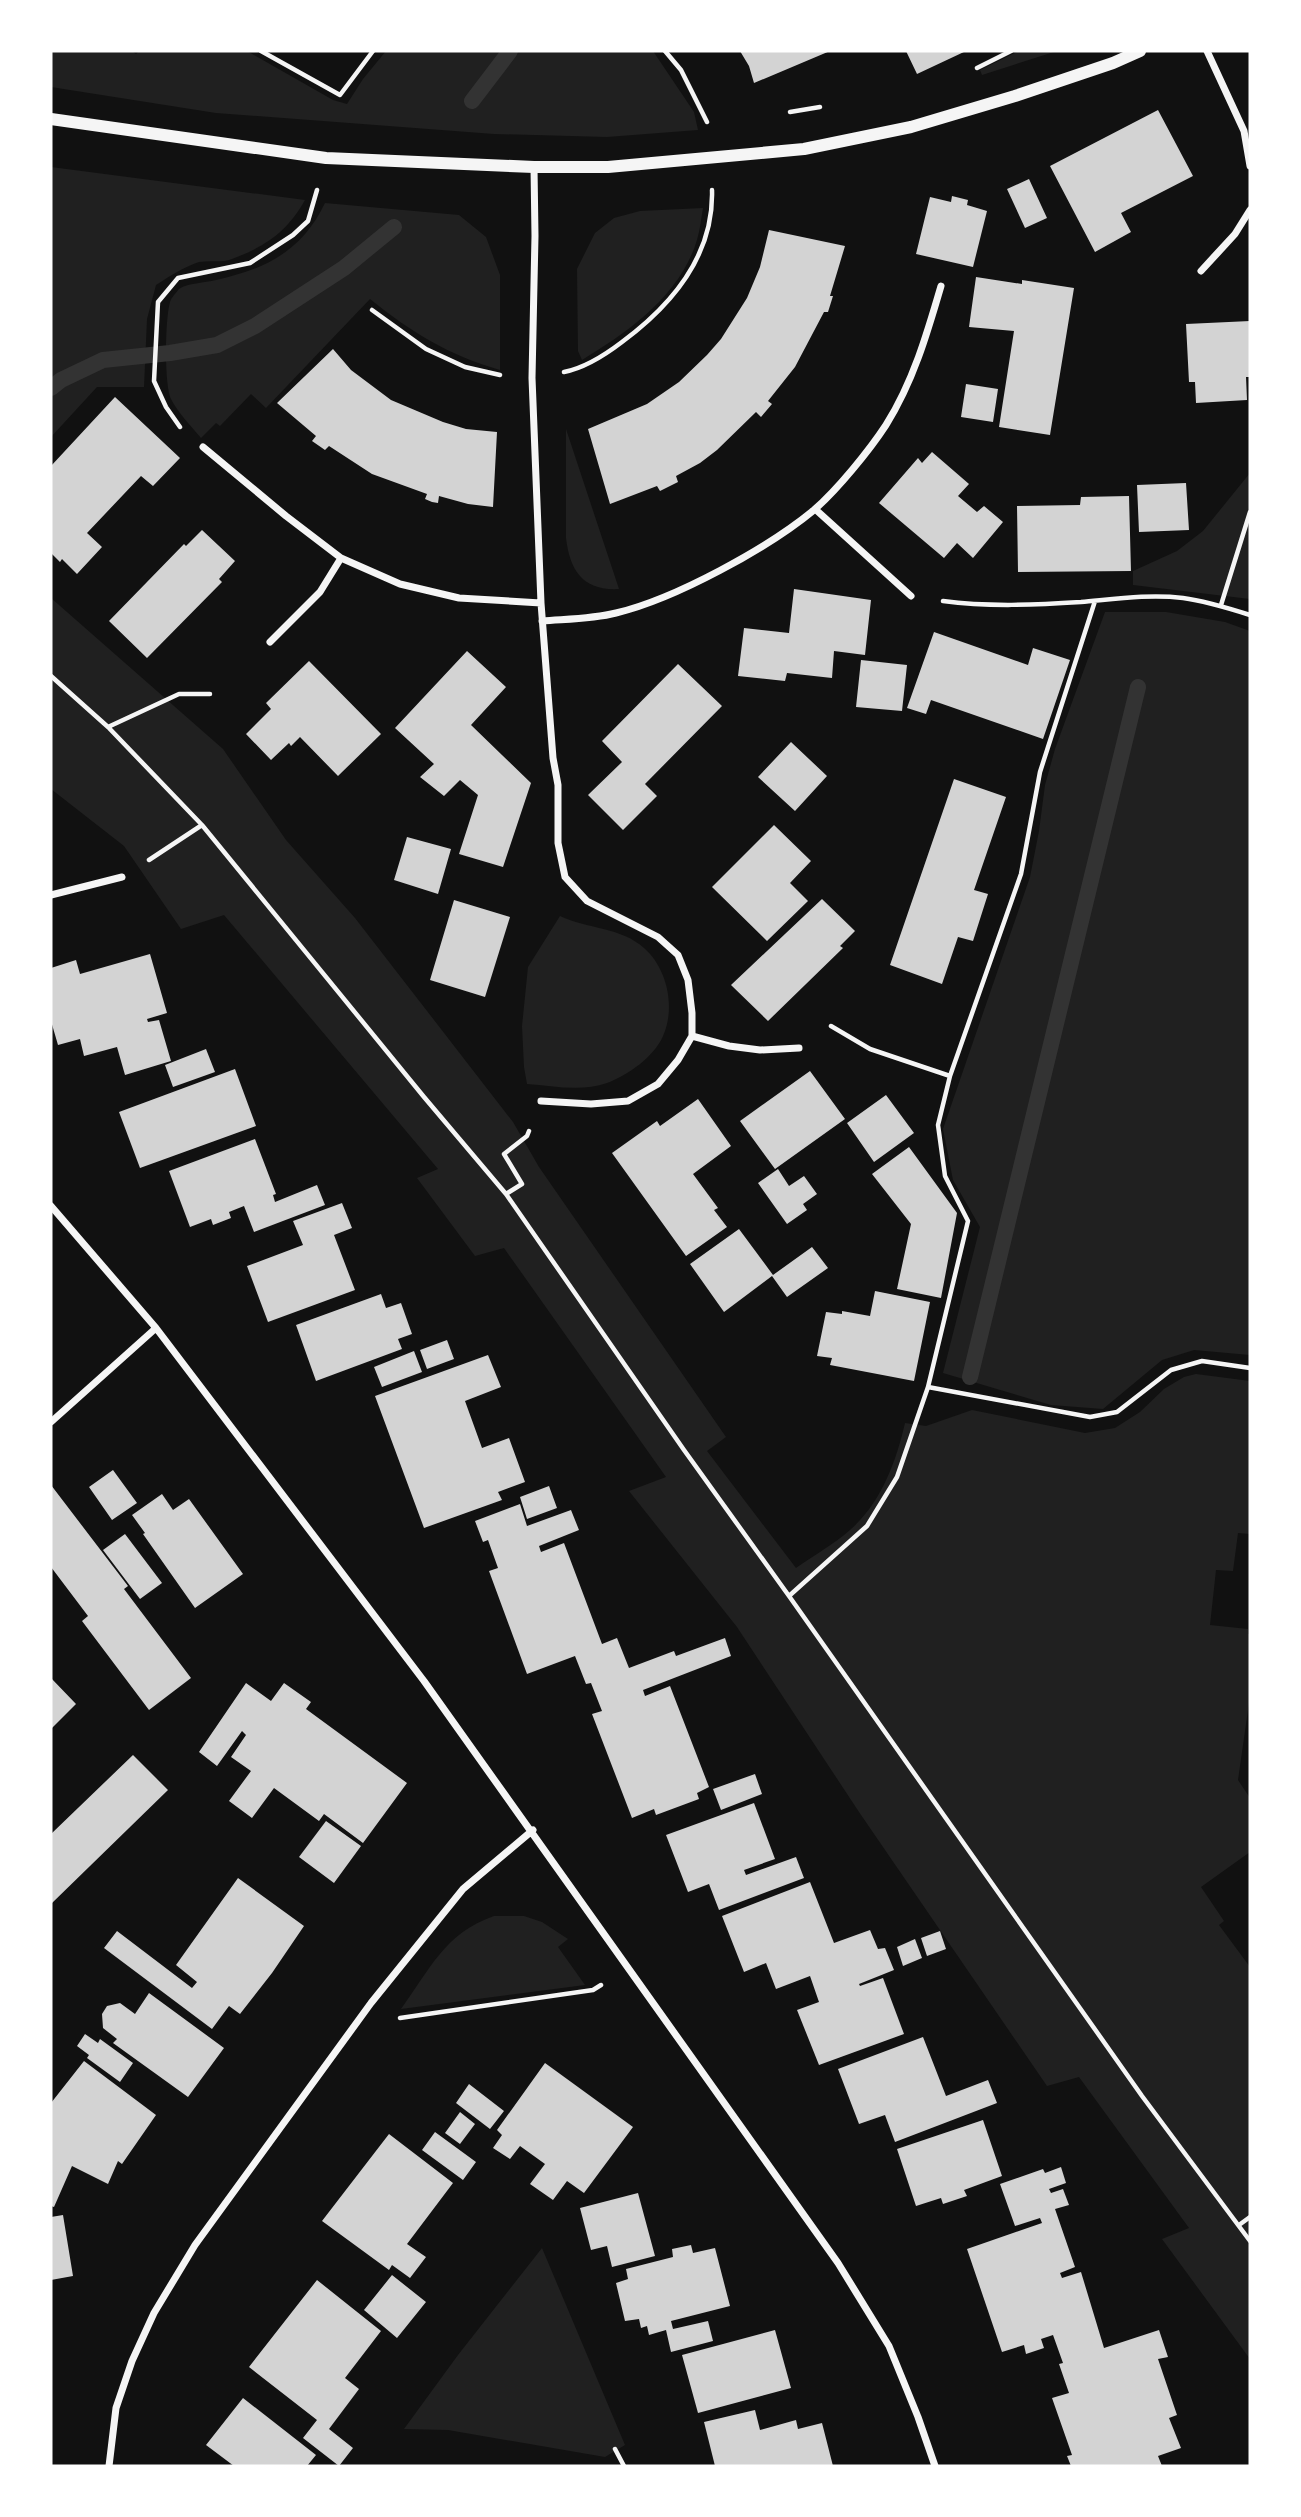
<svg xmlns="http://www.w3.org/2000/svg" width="1301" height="2517" viewBox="0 0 1301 2517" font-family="Ubuntu,sans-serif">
<rect width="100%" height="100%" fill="#111"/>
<path fill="#202020" d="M51,51H132L136,54L139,51H247L333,100L347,104L363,79L386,51H653L694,112L698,130L607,137L494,134L216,113L51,87Z
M1019,51H1057L982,75L980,70Z
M51,167L305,200C287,232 266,246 232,259C222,263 210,260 199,262C184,267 170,276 156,285L147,319L144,387H97L51,437Z
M325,203L459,215L486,237L500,275V370C448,355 411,332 370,299L266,408L251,394L220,426L216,423L201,438C191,426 178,413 171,399C164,384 165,319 170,302C171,298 176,293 179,289C187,283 205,283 216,280C266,269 302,251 325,203Z
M703,208C701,219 700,230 697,240C680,296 628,332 582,360L578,351L577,269L595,233L614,218L640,211Z
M566,429L619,589C583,591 570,571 566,538Z
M1250,473V599L1133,585V571L1177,551L1203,531Z
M51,598L223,749L286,840L355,918L513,1122L539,1167L726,1437L707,1451L796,1568C813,1556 834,1544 850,1530C881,1503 896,1462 905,1423L926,1426L972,1410L1085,1433L1115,1428L1140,1412L1164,1389L1184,1377L1196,1374L1250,1381V1534L1238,1533L1233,1571L1216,1570L1210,1625L1248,1629V1634H1250V1696L1238,1780L1250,1798V1852L1201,1887L1224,1921L1219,1925L1250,1967V2359L1162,2239L1189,2228L1079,2077L1047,2086L859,1812L737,1627L629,1491L666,1477L504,1248L475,1256L417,1178L438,1169L224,915L181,929L124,846L51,789Z
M1105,612H1166L1225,622L1250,631V1355L1194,1350L1162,1360L1103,1409L1051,1405L943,1373L980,1227L953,1180L943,1129L1030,877L1039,831L1045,785L1055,749Z
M560,916C587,929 621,927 644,948C667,968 676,1007 663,1036C654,1057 628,1075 607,1083C582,1092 553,1086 527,1084L524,1067L522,1026L528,967Z
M494,1916H524L542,1922L568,1939L558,1947L585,1985L401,2009C430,1969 445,1933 494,1916Z
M542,2248L625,2445L605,2457L448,2430L404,2429L458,2355Z"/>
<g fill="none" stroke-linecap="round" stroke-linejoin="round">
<path stroke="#333" stroke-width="16" d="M472,101L510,51
M51,388L61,380L103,360L170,353L217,345L255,326L344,268L394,227
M970,1377L1138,687"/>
</g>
<path fill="#d3d3d3" d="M740,51H830L754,83L749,66Z
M906,51H966L917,74Z
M1158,110L1193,176L1121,213L1131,232L1095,252L1050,166Z
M1029,179L1047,218L1025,228L1007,189Z
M952,196L968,200L967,205L987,211L973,267L916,254L930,197L951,202Z
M769,230L845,246L830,296H833L828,312H824L795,367L768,401L772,404L761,417L756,412L717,450L700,463L676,476L678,482L660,491L657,486L610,504L588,429L647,404L679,382L707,355L721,339L747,298L760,267Z
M976,277L1022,284V280L1074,288L1050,435L999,427L1014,331L969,327Z
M1250,321V377H1246L1247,400L1196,403L1195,382H1189L1186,324Z
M333,349L351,370L391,400L443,422L466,429L497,432L493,507L468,504L439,496L438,503L432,502L425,499L427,494L372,474L329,446L325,450L312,441L316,436L277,403Z
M966,384L998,389L993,422L961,417Z
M115,397L180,458L153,486L141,476L87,533L102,547L77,574L62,559L60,562L51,553V466Z
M932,452L969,484L958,496L977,512L984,506L1003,522L973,558L957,543L944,558L879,503L918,458L922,463Z
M1186,483L1189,530L1139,532L1137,485Z
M1129,496L1131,571L1018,572L1017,506L1080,505L1081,497Z
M202,530L235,561L219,579L222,582L147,658L109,621L184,544L186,546Z
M794,589L871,600L865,655L834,651L832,678L787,673L785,681L738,676L744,628L789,633Z
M934,632L1028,665L1033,648L1070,660L1043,739L931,700L926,714L907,708Z
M467,651L506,687L471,725L531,783L503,867L459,854L478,795L460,780L444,796L420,777L434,764L395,728Z
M861,660L907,665L902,711L856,707Z
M309,661L381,734L338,776L300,737L291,746L289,743L271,760L246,734L271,709L266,703Z
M678,664L722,706L645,784L657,796L623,830L588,795L622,762L602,741Z
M791,742L827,776L795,811L758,777Z
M954,779L1006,797L974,890L988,894L973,941L958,937L942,984L890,965Z
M774,825L811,861L790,883L808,901L767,941L712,887Z
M407,837L451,849L438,894L394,880Z
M822,899L855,931L840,946L843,948L768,1021L731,985Z
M454,900L510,917L485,997L430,980Z
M150,954L167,1013L147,1019L148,1022L159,1020L171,1061L125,1075L117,1047L84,1056L80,1039L58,1045L51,1021V968L76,960L80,974Z
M206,1049L215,1072L173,1087L165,1065Z
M235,1069L256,1126L140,1168L119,1112Z
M810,1071L845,1119L775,1169L740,1121Z
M886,1095L914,1133L874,1162L847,1123Z
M698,1099L731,1146L693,1174L718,1208L714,1210L727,1227L686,1256L612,1153L657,1121L660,1126Z
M255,1139L276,1194L273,1195L275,1202L317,1185L325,1205L254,1232L244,1206L229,1212L231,1218L213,1225L211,1219L190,1227L169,1171Z
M909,1147L957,1213L941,1298L897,1289L911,1224L872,1174Z
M778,1169L789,1186L804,1176L817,1194L803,1204L807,1210L787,1224L758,1183Z
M342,1203L352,1228L334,1235L355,1290L268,1322L247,1266L303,1245L293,1221Z
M739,1229L773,1275L812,1247L828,1268L787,1297L772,1276L724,1312L690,1264Z
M875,1291L930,1302L914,1381L830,1365L832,1358L817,1356L826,1312L842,1314V1311L870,1316Z
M381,1294L386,1308L401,1303L412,1334L398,1339L402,1349L316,1381L296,1325Z
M447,1340L454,1359L427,1369L420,1350Z
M414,1351L422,1372L382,1387L374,1367Z
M488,1355L501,1387L465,1401L482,1448L509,1438L525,1482L498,1492L502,1500L424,1528L375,1396Z
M113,1470L137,1503L112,1520L89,1487Z
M51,1485L128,1586L124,1589L191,1678L149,1710L82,1621L88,1616L51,1567Z
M549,1486L557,1508L527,1519L520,1497Z
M162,1494L173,1510L189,1499L243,1574L195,1608L143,1534L145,1533L132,1515Z
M520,1504L527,1526L571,1510L579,1530L539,1546L541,1552L564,1543L602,1644L617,1638L629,1668L674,1651L676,1656L725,1638L731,1656L643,1690L645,1696L670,1686L709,1787L697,1793L699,1799L656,1815L654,1809L632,1818L592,1714L602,1711L591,1683L586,1684L575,1656L527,1674L489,1571L498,1568L488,1540L483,1542L475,1521Z
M125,1534L162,1583L140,1599L103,1550Z
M51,1678L76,1704L51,1729Z
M246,1683L271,1701L284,1683L311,1702L306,1709L407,1783L363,1843L324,1814L319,1821L274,1788L252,1818L229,1801L251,1771L231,1757L246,1735L242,1731L217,1766L199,1752Z
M133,1755L168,1790L51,1904V1834Z
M755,1774L762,1794L721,1810L713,1789Z
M754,1803L775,1859L744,1870L746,1875L796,1857L804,1878L719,1910L709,1884L688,1892L666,1835Z
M326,1821L361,1846L334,1883L299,1857Z
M238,1878L304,1926L272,1973L240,2014L229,2006L212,2029L104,1948L117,1931L192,1988L197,1982L176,1965Z
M810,1882L834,1943L870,1930L878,1949L885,1948L894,1970L859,1984L860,1986L883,1978L904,2034L819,2065L797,2010L819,2002L810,1976L776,1989L766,1963L744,1972L722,1916Z
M940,1931L946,1949L927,1956L921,1938Z
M915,1939L922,1958L903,1966L897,1947Z
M149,1993L224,2048L188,2097L113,2043L117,2039L103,2028L102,2014L107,2006L120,2003L135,2014Z
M85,2034L98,2043L100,2039L133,2063L120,2082L87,2058L89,2055L77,2046Z
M923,2037L946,2096L988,2080L997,2103L895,2142L885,2115L859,2124L838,2069Z
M84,2061L156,2115L122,2164L118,2161L108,2184L72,2166L54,2207L51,2206V2103Z
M545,2063L633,2127L584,2193L567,2181L553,2200L530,2184L545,2164L520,2146L510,2159L493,2148L502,2135L497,2130Z
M469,2084L504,2111L490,2129L456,2103Z
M460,2112L475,2124L460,2144L445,2133Z
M983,2120L1002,2176L964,2190L967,2196L943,2204L941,2198L916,2206L897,2149Z
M435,2132L476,2162L463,2180L422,2150Z
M389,2134L453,2183L407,2244L426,2257L410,2278L392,2265L389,2270L322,2221Z
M1061,2167L1066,2183L1049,2189L1051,2193L1063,2189L1069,2205L1055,2209L1075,2267L1060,2273L1062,2278L1081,2272L1104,2348L1159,2330L1168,2357L1158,2359L1177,2415L1169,2418L1181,2448L1158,2456L1162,2466H1071L1067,2456L1072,2455L1052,2398L1069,2393L1059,2364L1063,2363L1053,2335L1041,2339L1044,2348L1026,2354L1024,2345L1002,2352L967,2249L1042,2223L1040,2218L1015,2226L1000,2184L1043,2169L1045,2173Z
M638,2193L655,2256L612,2267L607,2246L591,2250L580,2208Z
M63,2215L73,2276L51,2280V2217Z
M691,2245L693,2253L715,2248L730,2306L671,2321L673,2329L708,2321L713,2341L671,2352L666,2330L649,2335L647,2326L641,2328L639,2319L625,2321L616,2283L628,2279L626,2269L673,2257L672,2249Z
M392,2275L426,2302L397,2338L364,2310Z
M317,2280L381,2331L345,2378L359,2389L329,2429L353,2448L339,2466L303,2438L317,2420L249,2367Z
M775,2330L791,2388L698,2413L682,2355Z
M243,2398L316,2455L307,2466H234L206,2445Z
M755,2410L760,2430L796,2420L798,2429L822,2423L833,2466H715L704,2422Z"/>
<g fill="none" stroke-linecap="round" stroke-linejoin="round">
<path stroke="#f5f5f5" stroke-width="4.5" d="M261,51L340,95L373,51
M665,51L681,70L707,122
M977,68L1011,51
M790,112L820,107
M372,310L426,349L465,367L500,375
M564,372C585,368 605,355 622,342C672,305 714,256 712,190
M180,427L166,407L154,381L158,302L178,278L250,263L293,235L308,221L317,190
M943,601C988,607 1035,605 1081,602C1115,599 1149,594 1183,598C1206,601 1228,608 1250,615
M1221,605L1250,512
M51,676L108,727L202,825L424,1097L506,1194L684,1450L789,1596L1142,2096L1250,2241
M108,727L179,694H210
M149,860L202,825
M831,1026L870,1049L950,1076
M506,1194L522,1184L504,1154L527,1136L529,1131
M928,1387L968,1221L945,1176L938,1125L950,1076L1021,874L1040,772L1095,601
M789,1596L867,1526L897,1477L928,1387L1090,1417L1117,1412L1171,1370L1202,1361L1250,1368
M400,2018L593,1990L601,1985
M1239,2225L1250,2217
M615,2449L624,2466"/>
<path stroke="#f5f5f5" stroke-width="7" d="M1207,51L1244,131L1250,166
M534,167L535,236L532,378L541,603L553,758L558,785V843L565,877L587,901L658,937L678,955L688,980L692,1013V1036L678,1060L658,1084L628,1101L591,1104L541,1101
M1201,271L1235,234L1250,210
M203,447L286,516L341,558L400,584L459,598L541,603
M815,509L911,596
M542,621C567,619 593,619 616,613C675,599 768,548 814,510C837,490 869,451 886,425C913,382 927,334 941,286
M270,642L320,592L341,558
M51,895L122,877
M692,1036L729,1046L760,1050L799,1048
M51,1206L156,1328L424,1681L838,2263L889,2346L918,2417L935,2466
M51,1422L156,1328
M109,2466L116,2408L132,2361L154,2313L195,2245L371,2003L463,1889L533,1830"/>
<path stroke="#f5f5f5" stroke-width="12" d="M51,119L326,158L534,167H608L804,149L911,127L1015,96L1113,63L1140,51"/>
</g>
<rect width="1301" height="2517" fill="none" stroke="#ffffff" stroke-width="105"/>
</svg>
